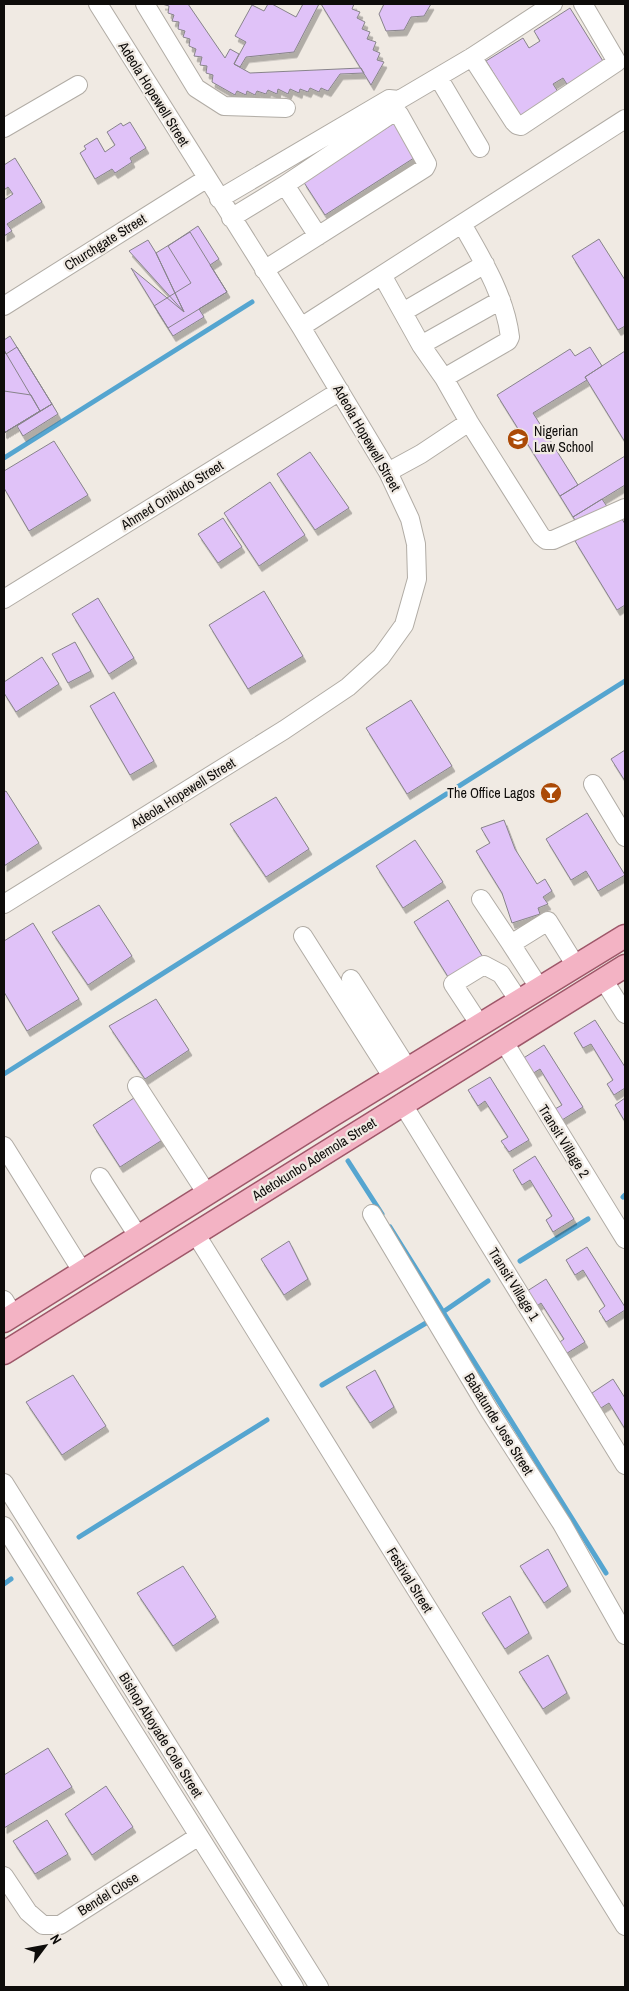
<svg xmlns="http://www.w3.org/2000/svg" width="629" height="1991" viewBox="0 0 629 1991" font-family="'Archivo Narrow',sans-serif">
<defs>
<filter id="shadow"><feDropShadow dx="3" dy="5.5" stdDeviation="0" flood-color="#0004"/></filter>
</defs>
<rect width="100%" height="100%" fill="#f0eae3"/>
<g fill="none" stroke-linecap="round" stroke-linejoin="round">
<path stroke="#55a5d0" stroke-width="5" d="M4,458L252,302
M4,1074L625,681
M348,1161L382,1214
M623,1197L625,1195
M390,1227L606,1573
M520,1261L588,1219
M443,1312L488,1281
M322,1385L426,1323
M79,1537L267,1420
M4,1584L11,1579"/>
</g>
<path fill="#e0c2f8" stroke="#88848b" filter="url(#shadow)" d="M162,4H188L225,58L230,49L239,54L234,64L250,73L361,68L364,73L340,74L328,91L321,88L319,92L310,88L308,92L300,89L299,93L290,89L288,94L278,89L277,94L268,90L266,94L257,91L255,95L247,91L246,95L237,91L235,95L212,82L213,75L206,73L207,66L200,65L202,57L194,56L196,49L189,46L190,39L183,37L185,31L178,29L179,22L172,21L174,15L168,13L169,6Z
M268,4H272L296,17L303,4H319L294,52L246,57L240,67L234,64L246,42L235,36L252,5L264,11Z
M321,4H354L352,9L360,12L357,18L365,22L362,29L370,32L367,39L376,42L373,50L380,53L377,60L384,62L371,85Z
M384,4H431L424,16L411,17L404,30L386,31L379,14Z
M570,8L606,66L570,89L563,78L553,84L560,95L522,119L486,61L523,38L529,48L540,41L534,31Z
M130,122L146,148L130,158L132,162L115,173L112,169L95,179L80,153L86,149L84,146L97,138L105,152L115,145L107,132L121,123L123,126Z
M396,122L417,156L325,215L303,181Z
M15,158L42,202L7,224L12,231L4,236V200L13,194L8,187L4,190V165Z
M198,226L219,259L210,265L227,292L199,309L204,317L173,336L154,306L191,283L168,246Z
M190,232L227,292L168,328L131,268L184,312L156,253Z
M599,239L625,280V326L618,330L572,256Z
M148,240L156,253L184,312L129,251Z
M10,336L52,404L4,433V340Z
M17,347L52,404L4,433V350L6,354Z
M590,347L602,366L585,377L587,380L533,413L578,485L560,496L497,395L570,349L575,356Z
M4,350L40,411L4,433Z
M625,351V442L585,377Z
M4,391L31,395L40,411L4,433Z
M52,404L58,414L23,436L17,426Z
M54,441L88,495L29,531L4,488V471Z
M310,452L349,508L315,530L277,474Z
M625,456V485L573,517L560,496Z
M270,482L305,535L259,566L224,513Z
M602,499L614,517L585,535L573,517Z
M619,514L625,524V605L617,610L575,541Z
M223,518L242,547L218,563L198,534Z
M264,591L303,656L248,689L209,625Z
M98,598L134,658L109,674L72,614Z
M75,642L91,671L68,683L52,654Z
M42,657L59,684L16,712L4,693V682Z
M114,692L154,761L130,775L90,706Z
M411,700L452,766L407,794L366,728Z
M625,750V781L611,759Z
M6,791L39,843L4,866V792Z
M276,797L309,849L266,877L230,824Z
M587,813L625,875L598,891L586,871L571,880L546,839Z
M504,820L515,849L537,884L545,879L552,891L543,897L548,904L538,908L540,914L512,923L502,893L476,851L490,843L481,828Z
M415,840L443,882L403,908L376,866Z
M448,900L484,959L450,980L414,922Z
M99,905L132,956L88,985L52,932Z
M33,923L79,999L27,1031L4,992V941Z
M156,999L189,1050L145,1079L109,1026Z
M595,1020L625,1067V1088L614,1095L607,1084L613,1080L591,1044L583,1048L574,1033Z
M544,1045L583,1107L562,1120L555,1109L562,1105L540,1069L532,1074L522,1059Z
M490,1077L529,1140L509,1152L501,1141L508,1137L485,1101L478,1106L468,1090Z
M140,1094L167,1137L120,1167L93,1125Z
M625,1098V1119L624,1120L615,1105Z
M535,1156L574,1219L553,1232L546,1220L552,1216L530,1180L522,1185L513,1170Z
M289,1241L308,1279L284,1295L261,1259Z
M587,1247L625,1307V1310L606,1322L599,1311L605,1306L583,1270L575,1275L566,1260Z
M546,1279L585,1342L564,1355L557,1344L564,1339L541,1303L534,1308L524,1293Z
M375,1370L394,1407L370,1423L346,1387Z
M73,1375L106,1426L62,1455L26,1402Z
M613,1379L625,1398V1429L609,1403L601,1408L592,1393Z
M548,1549L568,1586L544,1603L520,1566Z
M183,1566L216,1617L173,1646L137,1593Z
M510,1596L529,1633L505,1649L482,1613Z
M548,1655L567,1693L543,1709L519,1672Z
M48,1748L72,1787L4,1828V1775Z
M106,1786L133,1827L92,1855L65,1814Z
M47,1820L68,1854L35,1874L13,1841Z"/>
<g fill="none" stroke-linecap="round" stroke-linejoin="round">
<g stroke="#b1aca5" stroke-width="20">
<path id="minor" d="M145,4L196,88L224,106L286,108
M472,57L514,122L517,125L521,126L617,62L583,4
M438,77L480,148
M4,128L78,85
M219,199L389,99L399,100L472,57L553,4
M231,218L285,185L318,236
M264,270L425,168L427,164L399,114L394,112L285,185
M382,275L421,345L444,378L469,422L541,536L546,540H553L625,508
M4,306L206,179
M403,312L485,264
M301,327L625,119
M421,345L501,300
M444,378L508,341L510,337C505,296 482,259 462,224
M388,472L421,454L469,422
M4,599L340,391
M593,784L625,837
M481,899L511,944L548,921L576,966
M4,904L284,730L348,687L381,657L404,625L417,579L416,544L410,519L388,472L301,327L98,4
M303,936L393,1078
M511,944L540,989
M351,979L408,1069
M603,979L625,1014
M480,1025L453,984L484,965L501,974L519,1001
M504,1042L625,1239
M137,1086L207,1194
M402,1103L625,1465
M4,1146L82,1271
M100,1177L138,1236
M372,1214L489,1410L562,1524L625,1635
M195,1233L625,1926
M4,1300L13,1315
M4,1483L319,1987
M4,1526L294,1987
M4,1876L28,1912L43,1925H60L199,1836"/>
</g>
<g stroke="#9e5769" stroke-width="25">
<path id="major" d="M4,1321L331,1116L625,936
M4,1353L625,966"/>
</g>
<use href="#minor" stroke="#fff" stroke-width="18"/>
<use href="#major" stroke="#f3b3c4" stroke-width="22"/>
</g>
<defs>
<g id="university-disc" transform="scale(1.125)"><circle r="9.5" fill="#ab4a07" stroke="#f0eae3"/><path d="M0-5L7-2L0 1L-7-2ZM-4 1L0 2.5L4 1V4Q0 6-4 4Z" fill="#fff"/></g>
<g id="bar-disc" transform="scale(1.125)"><circle r="9.5" fill="#ab4a07" stroke="#f0eae3"/><path d="M-6-5H6L.8 .8V4.5H3.5V6h-7V4.5H-.8V.8Z" fill="#fff"/></g>
</defs>
<g fill-rule="evenodd">
<use href="#university-disc" x="518" y="439"/>
<use href="#bar-disc" x="551" y="793"/>
</g>
<g text-anchor="middle" stroke-width="4.5" stroke-linejoin="round" paint-order="stroke">
<g font-size="14" fill="#0e0c0a" stroke="#f0eae3">
<text transform="translate(154 94) rotate(58)" y="5">Adeola Hopewell Street</text>
<text transform="translate(105 242) rotate(-32)" y="5">Churchgate Street</text>
<text transform="translate(367 438) rotate(60)" y="5">Adeola Hopewell Street</text>
<text transform="translate(172 495) rotate(-32)" y="5">Ahmed Onibudo Street</text>
<text transform="translate(183 793) rotate(-32)" y="5">Adeola Hopewell Street</text>
<text transform="translate(564 1141) rotate(58)" y="5">Transit Village 2</text>
<text transform="translate(314 1159) rotate(-32)" y="5">Adetokunbo Ademola Street</text>
<text transform="translate(514 1284) rotate(58)" y="5">Transit Village 1</text>
<text transform="translate(499 1424) rotate(58)" y="5">Babatunde Jose Street</text>
<text transform="translate(410 1580) rotate(58)" y="5">Festival Street</text>
<text transform="translate(161 1735) rotate(58)" y="5">Bishop Aboyade Cole Street</text>
<text transform="translate(108 1894) rotate(-32)" y="5">Bendel Close</text>
</g>
<g font-size="14" fill="#0e0c0a" stroke="#f0eae3" text-anchor="start">
<text x="534" y="436">Nigerian<tspan x="534" dy="16">Law School</tspan></text>
<text x="535" y="798" text-anchor="end">The Office Lagos</text>
</g>
</g>
<rect width="629" height="1991" fill="none" stroke="#0e0c0a" stroke-width="10"/>
<g transform="translate(45 1946) rotate(58)" stroke="#f0eae3" stroke-width="4" paint-order="stroke">
<path d="M0-4L9 19L0 12L-9 19Z" fill="#0e0c0a"/>
<text y="-8" font-size="14" font-weight="bold" text-anchor="middle" fill="#0e0c0a">N</text>
</g>
</svg>
